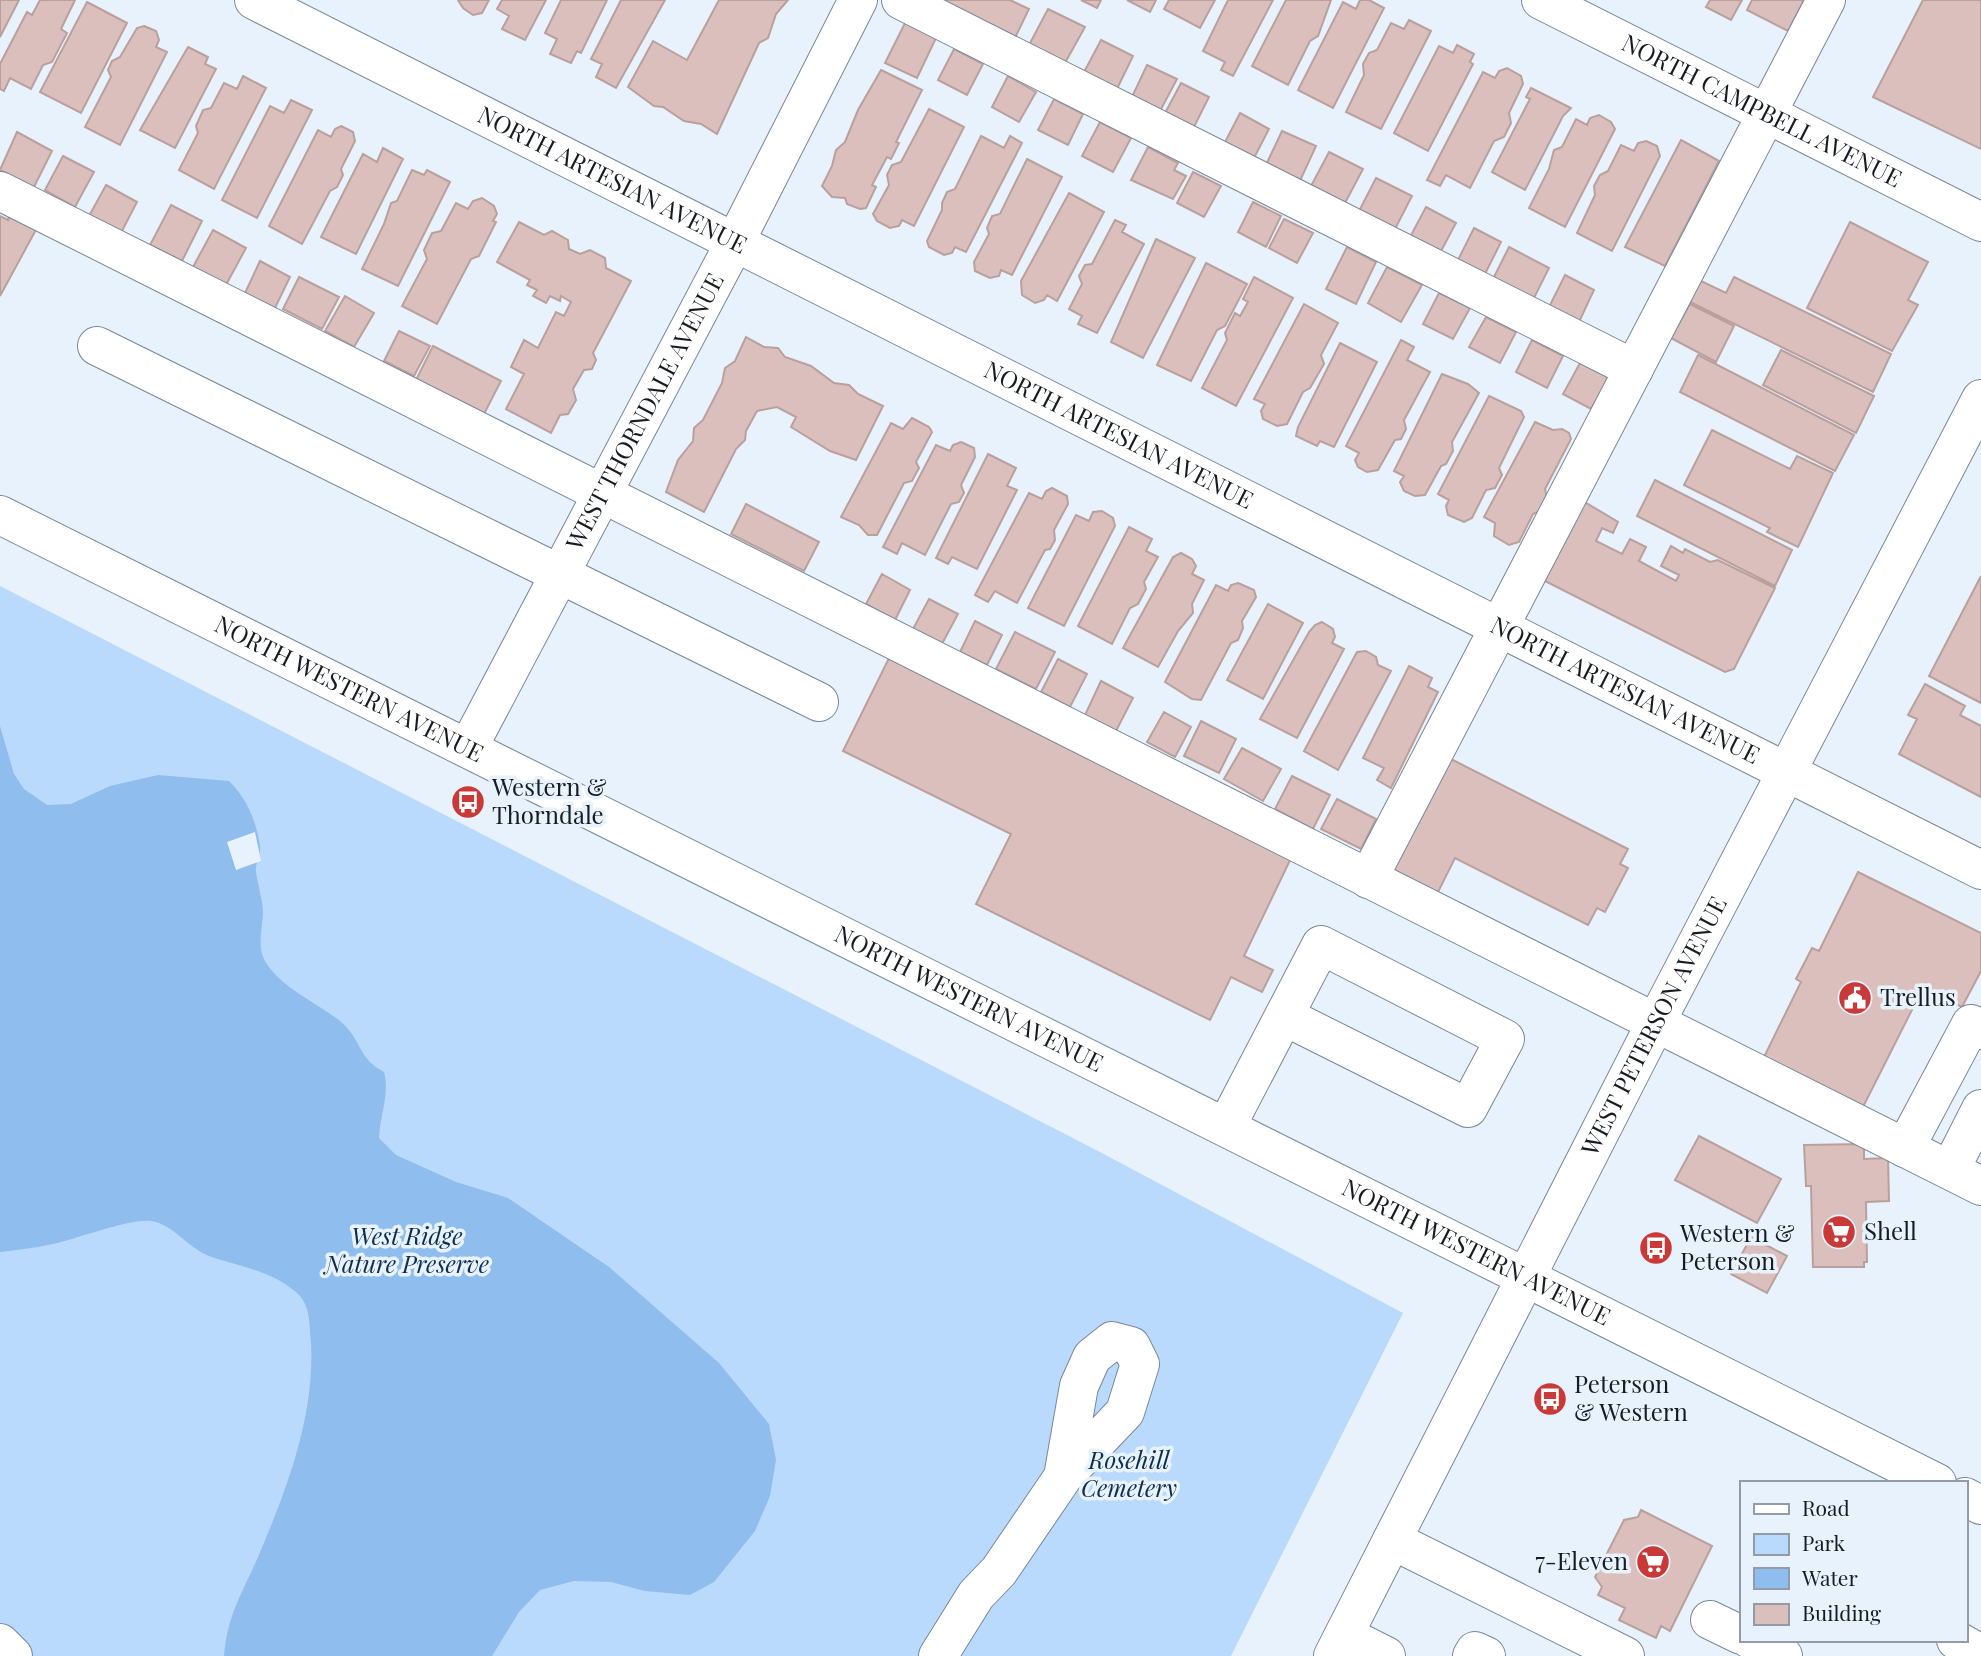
<svg xmlns="http://www.w3.org/2000/svg" width="1981" height="1656" viewBox="0 0 1981 1656" font-family="'Playfair Display',serif">
<rect width="100%" height="100%" fill="#e7f2fd"/>
<path fill="#b9dafc" d="M0,586L1098,1151L1403,1313L1231,1656H0Z"/>
<path fill="#8fbded" d="M0,726L14,774L24,789L47,805L71,804L110,786L158,775L229,781C248,800 256,821 260,846C261,855 255,863 256,872C258,887 263,900 263,914C262,930 257,947 265,961C280,987 317,1003 340,1021C362,1039 357,1058 384,1072C390,1093 380,1115 379,1138L396,1155L456,1182L508,1198L609,1267L719,1363L769,1424L776,1460L770,1496L755,1531L714,1582L690,1595L645,1591L611,1582L574,1581L540,1590L519,1612L492,1656H224C228,1613 242,1594 258,1557C287,1489 315,1416 311,1342C309,1324 311,1306 297,1293C271,1270 240,1267 209,1256C188,1248 173,1224 151,1221C130,1218 76,1239 53,1244C35,1248 17,1250 0,1252Z"/>
<path fill="#e7f2fd" d="M255,832L261,861L236,870L227,842Z"/>
<path fill="#dabfbc" stroke="#baa09d" stroke-width="2" d="M0,0H19L0,37Z
M40,0H75L61,29L67,33L52,62L43,65L31,89L10,78L4,91L0,89V64L27,12L32,15Z
M458,0H489L482,13L473,15L463,8Z
M502,0H546L525,40L502,29L509,16L497,9Z
M561,0H607L581,53L577,51L571,63L550,54L557,39L545,33Z
M621,0H665L616,88L596,77L602,64L591,59Z
M719,0H788L776,14L768,38L759,43L717,134L701,124L684,121L663,107L654,106L628,87L653,41L687,60Z
M926,0H1010L1029,9L1013,42Z
M1081,0H1101L1097,8Z
M1127,0H1156L1150,12Z
M1169,0H1215L1200,28L1164,9Z
M1228,0H1273L1233,76L1221,70L1225,62L1203,51Z
M1286,0H1331L1318,36L1310,41L1288,85L1252,66Z
M1360,0H1369L1384,8L1333,108L1298,90L1343,2L1356,9Z
M1710,0H1742L1731,20L1706,7Z
M1752,0H1804L1788,31L1747,10Z
M1923,0H1981V149L1873,97Z
M87,2L127,23L81,113L40,92Z
M1048,9L1085,27L1065,63L1029,45Z
M1409,20L1431,31L1381,129L1346,112L1364,75L1363,64L1369,53L1377,50L1391,23L1404,29Z
M905,23L936,38L917,78L885,63Z
M144,26L156,31L159,40L156,47L167,52L120,145L85,127L111,77L108,70L112,61L120,57L137,28Z
M1101,40L1133,56L1116,91L1083,74Z
M1457,45L1474,54L1470,62L1473,64L1428,151L1394,133L1439,46L1453,53Z
M188,47L208,57L205,64L216,69L175,148L140,130Z
M954,49L983,64L967,95L938,80Z
M1147,65L1177,79L1159,113L1131,99Z
M1507,68L1521,76L1523,84L1509,113L1511,123L1504,137L1494,141L1470,188L1446,175L1440,186L1427,180L1483,72L1495,78L1499,71Z
M881,70L922,90L896,142L899,143L891,159L887,157L872,185L876,187L866,208L860,209L847,204L845,198L832,197L822,186L832,166L836,150L845,142L858,110Z
M243,76L266,88L214,189L179,170L198,133L196,126L203,110L211,108L224,83L237,89Z
M1008,76L1036,92L1019,122L992,107Z
M1181,83L1209,97L1193,129L1164,115Z
M1531,88L1571,108L1563,116L1525,190L1492,172L1530,99L1526,97Z
M1054,99L1083,114L1068,145L1038,130Z
M291,100L312,110L257,218L222,200L270,106L284,113Z
M929,109L964,127L914,226L902,220L899,226L890,228L877,221L873,214L889,185L887,175L892,165L901,162Z
M1240,113L1269,129L1253,160L1224,144Z
M1599,115L1611,122L1615,129L1565,227L1529,208L1549,169L1554,150L1562,147L1576,119L1587,125L1590,118Z
M1100,122L1131,138L1113,172L1082,156Z
M341,126L353,132L355,141L341,169L343,175L337,187L330,191L302,244L269,226L318,130L331,137L335,129Z
M1282,131L1316,146L1299,183L1265,167Z
M17,132L52,151L34,187L0,170Z
M981,136L1004,148L1010,136L1022,143L966,252L955,247L952,253L944,255L929,247L927,241L942,210V203L947,192L955,189Z
M1681,140L1719,161L1665,266L1625,247Z
M1646,141L1657,146L1660,156L1612,251L1577,233L1595,195L1594,186L1600,175L1608,171L1621,145L1634,151L1638,143Z
M1148,147L1178,163L1174,170L1186,176L1173,199L1131,180Z
M383,148L403,159L356,254L321,237L363,154L377,162Z
M1329,152L1363,169L1345,203L1311,186Z
M63,156L94,172L75,207L45,190Z
M1027,159L1062,177L1012,275L1001,270L999,276L990,278L975,271L974,262L989,234L987,228L992,216L1000,214Z
M412,170L424,175L427,170L450,182L398,286L362,269L384,224L391,203L397,201Z
M1193,172L1221,186L1204,217L1177,203Z
M1376,178L1412,196L1394,231L1358,213Z
M106,185L137,202L121,233L89,216Z
M1069,193L1104,212L1057,301L1047,295L1044,300L1035,303L1022,295L1021,281Z
M482,198L494,206L497,214L493,221L496,222L479,256L471,259L437,324L402,306L427,259L424,250L432,233L441,231L456,203L468,209L473,201Z
M1253,202L1281,216L1266,247L1238,232Z
M171,205L202,221L182,261L150,245Z
M1426,207L1456,223L1440,253L1410,237Z
M11,212L38,226L0,296V216L8,220Z
M1284,219L1313,233L1297,263L1269,248Z
M1115,220L1126,225L1122,232L1144,244L1097,333L1078,324L1082,316L1069,309L1082,284L1079,276L1085,265L1092,264Z
M519,222L544,235L552,231L568,240L569,249L580,254L590,250L605,258L606,268L631,281L593,353L596,360L592,369L584,370L573,389L576,400L568,414L560,415L551,433L506,409L524,374L511,367L524,340L538,348L556,312L564,316L571,302L561,296L560,301L550,296L546,303L533,296L537,290L527,285L530,280L497,262Z
M1850,222L1928,262L1908,300L1918,305L1892,351L1807,308Z
M1474,228L1501,242L1485,274L1458,260Z
M213,230L246,248L226,285L193,267Z
M1156,239L1195,258L1143,358L1111,342Z
M1347,247L1376,262L1356,304L1326,289Z
M1509,247L1549,268L1533,300L1493,279Z
M260,261L290,277L275,308L245,293Z
M1206,263L1247,284L1225,326L1217,330L1191,381L1157,365Z
M1387,267L1422,285L1401,322L1368,303Z
M1565,275L1594,290L1579,322L1549,307Z
M299,277L339,297L322,329L283,309Z
M1254,277L1293,298L1236,406L1202,388L1227,340L1225,333L1235,313L1240,316L1248,302L1243,299Z
M1734,277L1891,354L1873,392L1686,300L1697,279L1726,293Z
M1439,293L1470,308L1453,339L1423,324Z
M345,296L374,313L354,347L325,331Z
M1304,304L1338,323L1321,355L1324,364L1310,388L1303,392L1287,424L1277,426L1263,419L1261,411L1265,404L1254,399Z
M1690,304L1734,326L1716,362L1671,338Z
M1486,317L1516,332L1500,363L1469,347Z
M399,331L430,346L414,376L384,361Z
M746,337L764,347L778,348L785,357L811,366L834,383L849,385L858,394L883,406L856,460L830,451L791,427L796,417L777,407L757,411L746,431L745,440L736,449L704,512L666,492L678,460L693,441L694,428L703,420L722,383L725,368L735,361Z
M1401,340L1414,347L1407,360L1430,372L1404,420L1406,429L1401,439L1395,440L1378,470L1367,472L1358,467L1355,460L1359,453L1346,446Z
M1532,340L1563,356L1547,388L1516,372Z
M1340,343L1377,362L1334,447L1320,441L1317,446L1296,436L1298,427Z
M433,346L501,381L484,414L416,380Z
M1781,350L1874,396L1856,433L1763,385Z
M1698,355L1854,435L1835,471L1680,392Z
M1580,363L1609,378L1591,409L1563,394Z
M1442,374L1468,384L1479,393L1452,442L1453,451L1446,464L1441,466L1425,495L1415,496L1404,491L1400,482L1404,476L1394,471Z
M1489,396L1521,411L1524,417L1499,468L1502,475L1495,488L1486,490L1472,518L1464,522L1448,515L1446,506L1449,500L1438,494Z
M912,418L929,427L932,432L916,462L919,468L912,481L904,483L877,535H868L859,525L841,517L891,423L903,429Z
M1535,422L1553,430L1562,429L1569,433L1571,439L1545,489L1547,499L1540,511L1533,514L1519,542L1509,545L1494,536L1495,523L1484,517Z
M1712,430L1790,469L1797,456L1833,473L1798,547L1767,532L1770,528L1684,485Z
M961,442L974,448L975,457L961,485L964,493L959,502L951,504L925,555L902,543L897,554L883,547L936,445L950,451L953,445Z
M988,454L1016,468L1007,486L1017,490L977,569L952,557L948,564L936,558Z
M1655,480L1792,550L1775,586L1637,516Z
M1052,488L1067,496L1068,504L1054,530L1055,540L1050,549L1045,550L1017,603L995,591L988,602L975,595L1029,493L1042,499L1046,491Z
M1578,498L1618,522L1613,533L1602,528L1596,541L1622,554L1630,539L1646,547L1639,561L1676,581L1679,575L1661,566L1671,546L1683,553L1685,549L1710,562L1718,560L1775,588L1734,669L1725,672L1539,578Z
M746,504L819,542L804,571L731,534Z
M1102,511L1113,518L1115,526L1064,626L1028,608L1076,515L1089,521L1093,512Z
M1129,527L1152,539L1146,551L1158,557L1144,582L1146,589L1138,604L1130,608L1112,644L1078,626Z
M1181,553L1192,559L1196,566L1192,574L1204,580L1192,604L1193,613L1178,631L1158,667L1123,648L1173,557Z
M882,574L910,590L895,620L866,604Z
M1981,576V703L1929,676Z
M1238,583L1254,590L1256,597L1242,621L1243,628L1238,640L1231,643L1201,700L1192,699L1165,682L1216,585L1228,591L1231,585Z
M929,599L958,614L942,644L913,629Z
M1268,604L1303,623L1263,699L1227,680Z
M975,621L1002,635L987,665L960,652Z
M1322,622L1333,629L1335,637L1332,643L1344,649L1297,738L1260,719L1309,632L1315,625Z
M1015,632L1055,652L1036,689L996,669Z
M1366,651L1376,657L1378,665L1391,671L1338,770L1304,751L1357,652Z
M891,654L1293,854L1244,956L1273,970L1262,992L1231,977L1210,1020L976,904L1011,834L843,751Z
M1058,659L1087,674L1070,707L1041,692Z
M1409,666L1432,678L1428,687L1438,692L1391,788L1377,780L1384,768L1363,758Z
M1101,681L1133,698L1116,731L1085,715Z
M1925,684L1965,706L1960,715L1981,726V797L1899,754L1917,719L1908,715Z
M1164,712L1191,727L1175,757L1147,742Z
M1201,721L1236,739L1219,773L1184,756Z
M1242,748L1281,769L1263,801L1224,779Z
M1445,756L1628,849L1620,864L1628,868L1605,912L1597,908L1588,925L1455,858L1436,896L1386,871Z
M1292,776L1330,795L1313,829L1275,809Z
M1337,799L1376,819L1361,849L1321,829Z
M1858,872L1981,933V971L1962,1007L1923,988L1862,1109L1763,1059L1801,982L1796,979L1812,948L1819,951Z
M1699,1136L1781,1179L1757,1223L1675,1180Z
M1864,1144V1159L1888,1158L1889,1201L1866,1202L1867,1262H1864V1267H1813L1811,1186H1806L1804,1145Z
M1751,1237L1787,1256L1767,1293L1731,1274Z
M1641,1510L1712,1546L1670,1631L1661,1626L1656,1638L1619,1620L1625,1608L1598,1595L1602,1587L1595,1577L1624,1520L1638,1517Z"/>
<g fill="none" stroke-linecap="round" stroke-linejoin="round">
<g stroke="#788899" stroke-width="40">
<g id="minor">
<path id="s1" d="M254,0L1981,870"/>
<path d="M901,0L1634,369"/>
<path id="s2" d="M1541,0L1981,222"/>
<path d="M0,191L1981,1186"/>
<path d="M97,346L819,702"/>
<path id="s3" d="M468,748L735,242L858,0"/>
<path d="M1368,879L1826,0"/>
<path d="M1226,1127L1321,945L1505,1039L1468,1108L1284,1016"/>
<path d="M1905,1148L1971,1024L1981,1030"/>
<path d="M1950,1170L1981,1109"/>
<path d="M1392,1540L1625,1656"/>
<path d="M1710,1620L1741,1635"/>
<path d="M1344,1635L1386,1656"/>
<path d="M1751,1640L1783,1656"/>
<path d="M1956,1640L1981,1654"/>
<path d="M0,1643L13,1656"/>
<path d="M938,1656L976,1595L999,1571L1063,1477L1125,1412L1140,1364L1131,1346L1112,1341L1092,1357L1079,1386L1063,1477"/>
<path d="M1472,1656L1475,1651L1486,1656"/>
</g>
</g>
<g stroke="#788899" stroke-width="40">
<g id="major">
<path id="s4" d="M0,515L1937,1483"/>
<path d="M1965,1497L1981,1505"/>
<path id="s5" d="M1333,1656L1655,1024L1981,399"/>
</g>
</g>
<use href="#minor" stroke="#fff" stroke-width="38"/>
<use href="#major" stroke="#fff" stroke-width="38"/>
</g>
<defs>
<g id="bus-disc" transform="scale(1.75)"><circle r="9.5" fill="#c83937" stroke="#e7f2fd"/><path d="M-5-6H5V4H4V6H2V4H-2V6H-4V4H-5ZM-3.5-4V0h7V-4ZM-3.5 1.2v1.5H-2V1.2ZM2 1.2v1.5H3.5V1.2Z" fill="#fff"/></g>
<g id="civic-disc" transform="scale(1.75)"><circle r="9.5" fill="#c83937" stroke="#e7f2fd"/><path d="M-.6-6.5H3V-4.5H.6V-3L4-1V1h2V6H-6V1h2V-1L-.6-3ZM-1.2 2.5V6h2.4V2.5Z" fill="#fff"/></g>
<g id="supermarket-disc" transform="scale(1.75)"><circle r="9.5" fill="#c83937" stroke="#e7f2fd"/><path d="M-6-5.5h2.5l.6 2H6L4.5 2H-2.5L-4.4-4H-6ZM-1.5 3.2a1.3 1.3 0 1 0 .1 0ZM3 3.2a1.3 1.3 0 1 0 .1 0Z" fill="#fff"/></g>
</defs>
<g fill-rule="evenodd">
<use href="#bus-disc" x="468" y="802"/>
<use href="#civic-disc" x="1855" y="998"/>
<use href="#supermarket-disc" x="1839" y="1232"/>
<use href="#bus-disc" x="1656" y="1248"/>
<use href="#bus-disc" x="1550" y="1399"/>
<use href="#supermarket-disc" x="1653" y="1562"/>
</g>
<g text-anchor="middle" stroke-width="7" stroke-linejoin="round" paint-order="stroke">
<g font-size="24" fill="#161c22" stroke="#e7f2fd">
<text dy="8" stroke="none"><textPath href="#s2" startOffset="247">NORTH CAMPBELL AVENUE</textPath></text>
<text dy="8" stroke="none"><textPath href="#s1" startOffset="401">NORTH ARTESIAN AVENUE</textPath></text>
<text dy="8" stroke="none"><textPath href="#s3" startOffset="380">WEST THORNDALE AVENUE</textPath></text>
<text dy="8" stroke="none"><textPath href="#s1" startOffset="968">NORTH ARTESIAN AVENUE</textPath></text>
<text dy="8" stroke="none"><textPath href="#s4" startOffset="390">NORTH WESTERN AVENUE</textPath></text>
<text dy="8" stroke="none"><textPath href="#s1" startOffset="1535">NORTH ARTESIAN AVENUE</textPath></text>
<text dy="8" stroke="none"><textPath href="#s4" startOffset="1083">NORTH WESTERN AVENUE</textPath></text>
<text dy="8" stroke="none"><textPath href="#s5" startOffset="707">WEST PETERSON AVENUE</textPath></text>
<text dy="8" stroke="none"><textPath href="#s4" startOffset="1650">NORTH WESTERN AVENUE</textPath></text>
</g>
<g font-size="24" fill="#161c22" stroke="#e7f2fd" text-anchor="start">
<text x="492" y="796">Western &amp;<tspan x="492" dy="28">Thorndale</tspan></text>
<text x="1880" y="1006">Trellus</text>
<text x="1864" y="1240">Shell</text>
<text x="1680" y="1242">Western &amp;<tspan x="1680" dy="28">Peterson</tspan></text>
<text x="1574" y="1393">Peterson<tspan x="1574" dy="28">&amp; Western</tspan></text>
<text x="1628" y="1570" text-anchor="end">7-Eleven</text>
</g>
<g font-size="24" font-style="italic" fill="#0d2e4e" stroke="#e7f2fd">
<text x="407" y="1245">West Ridge<tspan x="407" dy="28">Nature Preserve</tspan></text>
<text x="1129" y="1469">Rosehill<tspan x="1129" dy="28">Cemetery</tspan></text>
</g>
</g>
<rect x="1740" y="1481" width="228" height="161" fill="#e7f2fd" stroke="#939ca5" stroke-width="2"/>
<rect x="1754" y="1504" width="35" height="10" fill="#ffffff" stroke="#939ca5" stroke-width="2"/>
<text x="1802" y="1516" font-size="21" fill="#161c22">Road</text>
<rect x="1754" y="1534" width="35" height="21" fill="#b9dafc" stroke="#939ca5" stroke-width="2"/>
<text x="1802" y="1551" font-size="21" fill="#161c22">Park</text>
<rect x="1754" y="1568" width="35" height="21" fill="#8fbded" stroke="#939ca5" stroke-width="2"/>
<text x="1802" y="1586" font-size="21" fill="#161c22">Water</text>
<rect x="1754" y="1604" width="35" height="21" fill="#dabfbc" stroke="#939ca5" stroke-width="2"/>
<text x="1802" y="1621" font-size="21" fill="#161c22">Building</text>
</svg>
